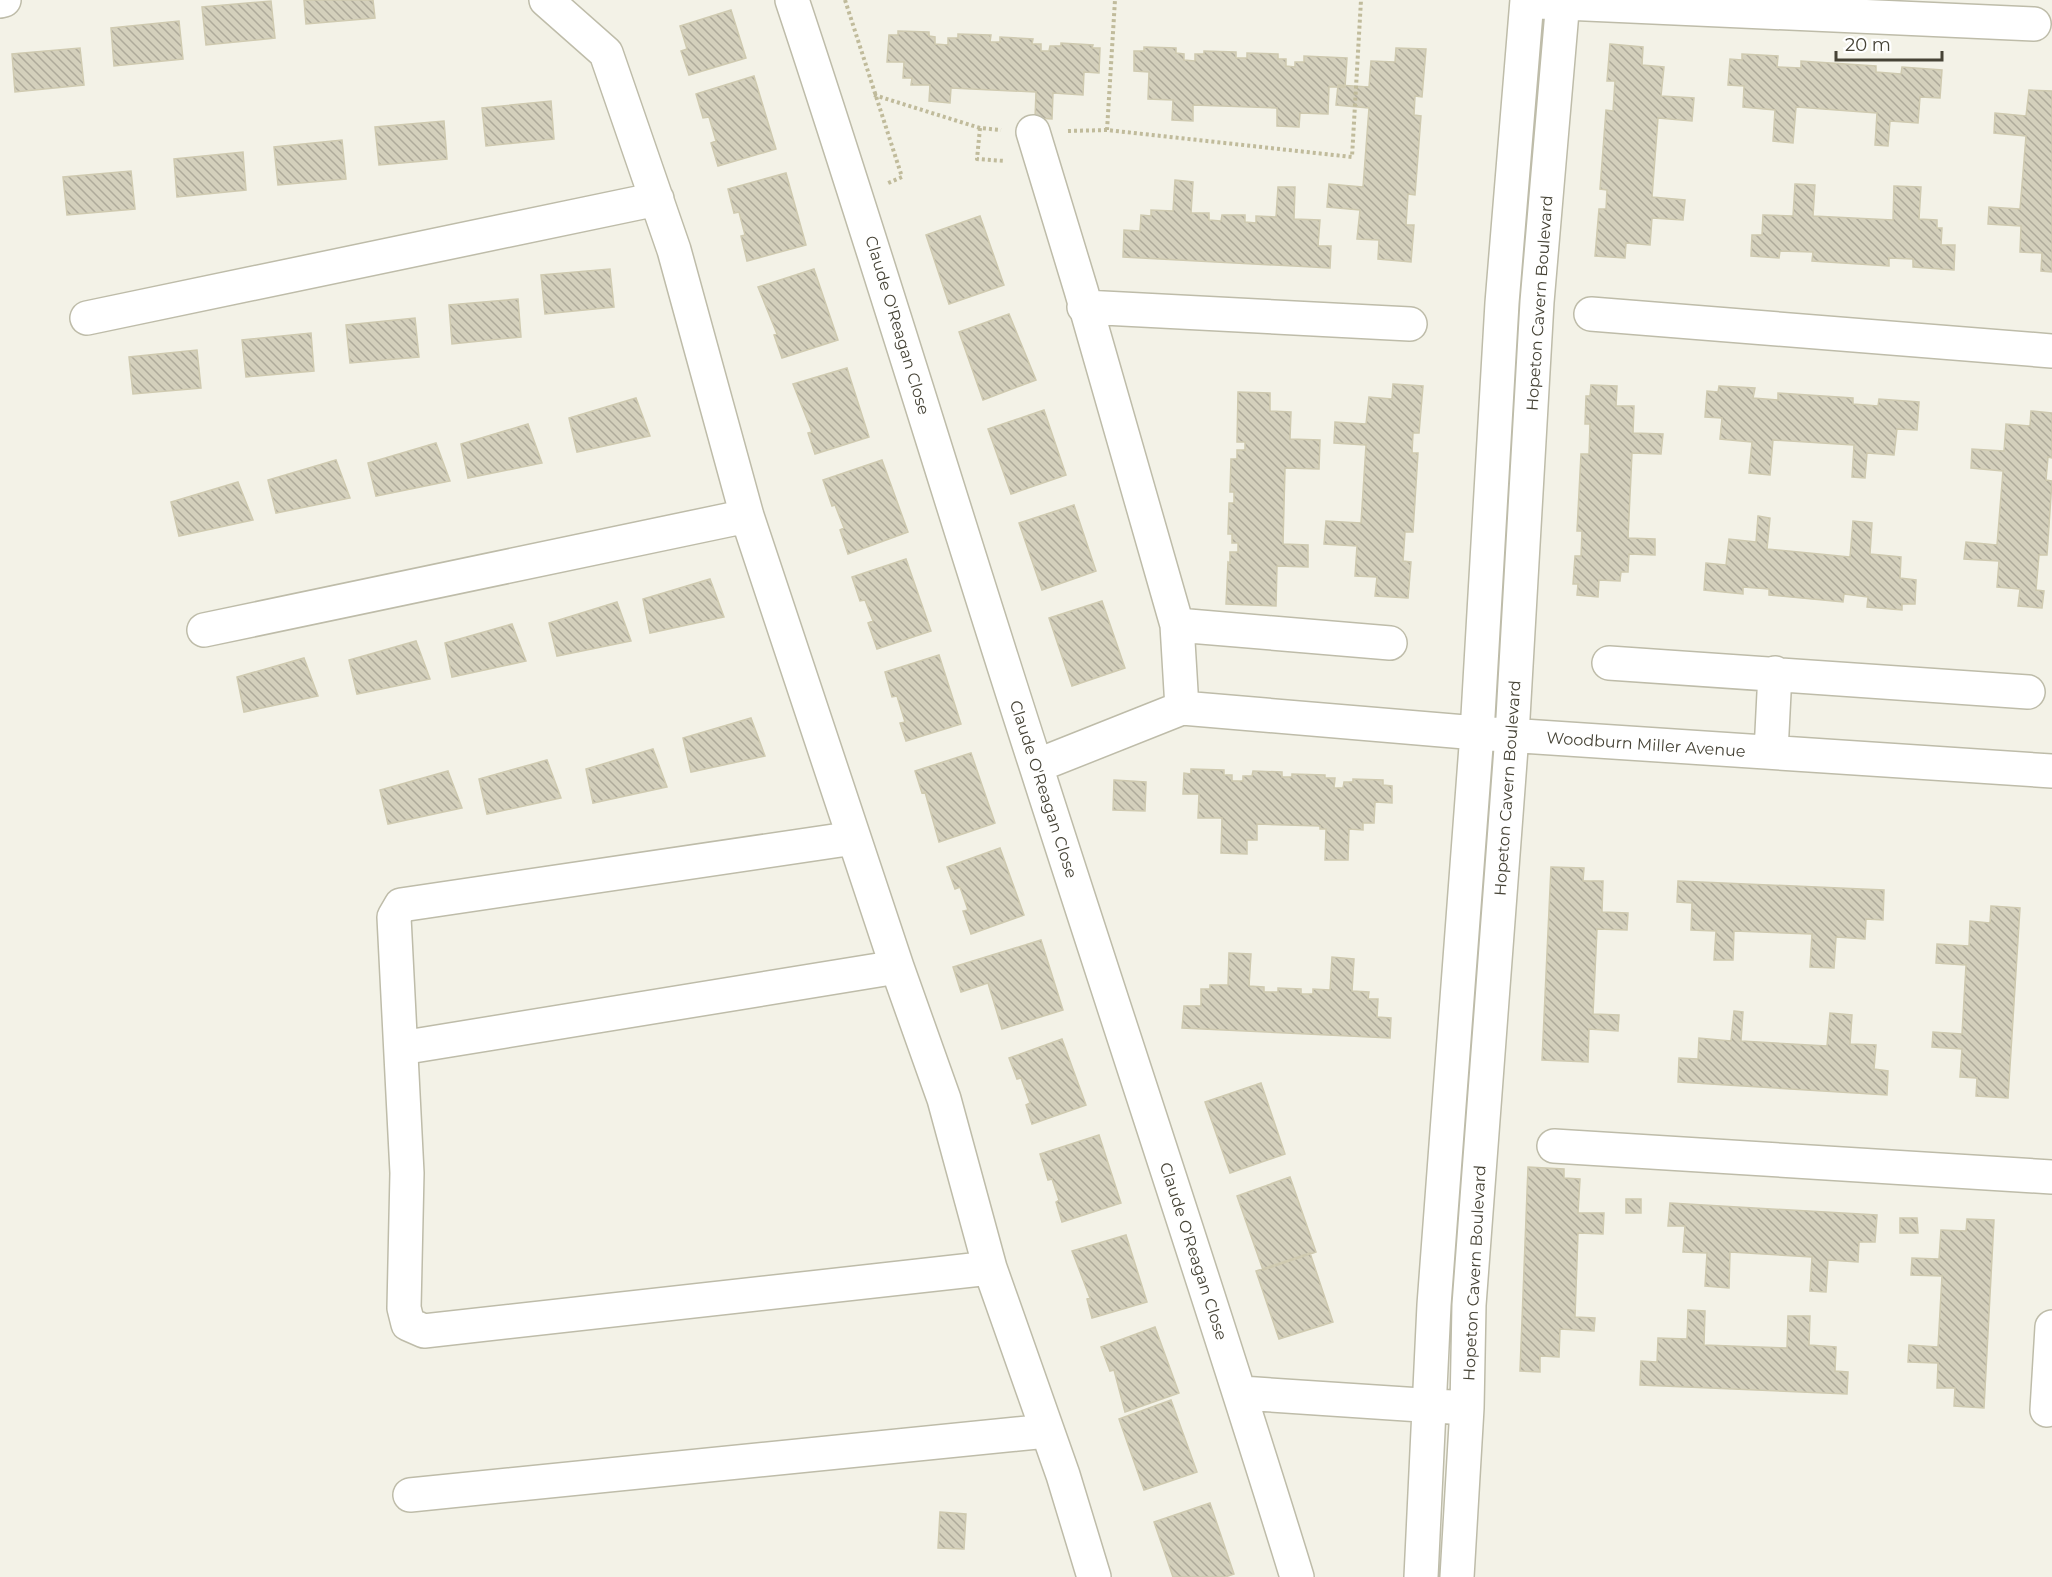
<svg xmlns="http://www.w3.org/2000/svg" width="2052" height="1577" viewBox="0 0 2052 1577" font-family="Montserrat,sans-serif">
<defs>
<pattern id="building-back-hatch" width="6" height="6" patternUnits="userSpaceOnUse" patternTransform="scale(1.5)"><rect width="6" height="6" fill="#d4d0bc"/><path d="M-1 5l2 2M0 0l6 6M5-1l2 2" fill="none" stroke="#aeaa9a"/></pattern>
</defs>
<rect width="100%" height="100%" fill="#f3f2e7"/>
<path fill="url(#building-back-hatch)" stroke="#cfcab0" stroke-width="1.5" d="M304,0H373L375,18L306,24Z
M271,1L275,38L206,45L202,7Z
M731,10L746,58L689,75L681,51L687,49L680,26Z
M179,21L183,59L114,66L111,28Z
M898,31L929,32V36L935,37V44L948,45V38H958V34L991,35L990,42H1000V37L1033,39L1032,44H1041V51H1049L1050,46H1061V43L1093,45L1092,48H1100L1099,73L1084,72L1083,95L1053,93L1052,119L1035,118L1036,92L951,88L950,103L929,101L930,85H911L912,78H903L904,62H887L889,35H898Z
M1610,44L1643,47L1642,65L1664,67L1661,96L1694,98L1692,121L1658,118L1652,197L1685,200L1683,220L1652,218L1650,245L1626,243L1625,258L1595,256L1599,209H1606L1607,190L1600,189L1606,110L1613,111L1615,81H1607Z
M1144,47L1176,48V53L1184,54V60L1195,61V54H1204V51L1236,52V58H1247V53L1278,54V59H1286V66L1295,67V62H1304V56L1347,58L1345,87H1329L1328,114L1300,113L1299,127L1277,126V108L1193,105V121L1172,120L1173,100L1148,99L1149,72L1134,71V51H1144Z
M80,48L84,85L15,92L12,54Z
M1396,48L1426,49L1422,97L1415,96L1414,115L1421,116L1415,195L1408,194L1406,225H1414L1411,262L1378,259L1379,240L1357,239L1360,210L1327,207L1329,184L1363,187L1369,108L1336,105L1338,85L1369,87L1371,61L1395,62Z
M1742,54L1778,56L1777,67L1801,68V61L1876,66V72L1901,74L1902,67L1942,70L1940,98L1920,97L1918,123L1890,121L1888,146L1875,145L1877,113L1796,107L1793,143L1773,141L1775,110L1743,107L1744,86L1728,85L1730,59L1742,60Z
M754,76L776,149L718,166L711,143L716,141L709,117L703,118L696,94Z
M2029,90L2052,91V272L2041,271L2042,253L2020,252L2021,226L1988,224L1989,207L2020,209L2026,136L1994,133L1995,113L2026,116Z
M551,101L554,139L486,146L482,108Z
M444,121L447,159L379,165L375,127Z
M342,140L346,179L278,185L274,147Z
M243,152L246,190L177,197L174,159Z
M131,171L135,209L67,215L63,177Z
M786,173L806,245L747,261L741,236L745,235L739,212L734,213L728,189Z
M1175,180L1193,182L1191,213H1209V220L1221,221L1222,215H1245V222L1256,223V216L1276,217L1278,187H1295L1294,219L1320,220L1318,246H1331L1330,268L1123,257L1124,230L1140,231L1141,215L1151,216V210L1173,211Z
M1795,184L1815,185L1813,216L1893,220L1894,186L1921,187L1919,219L1937,220V228H1942L1941,245H1955L1954,270L1913,267V259L1889,258V266L1812,261L1813,252L1780,251L1779,258L1751,256L1752,235H1762L1763,215L1793,216Z
M980,216L1004,285L949,304L926,235Z
M610,269L614,307L545,314L541,275Z
M814,269L838,340L782,358L774,335L777,334L758,287Z
M518,299L521,337L452,344L449,305Z
M1009,314L1036,380L983,400L959,332Z
M415,318L419,357L350,363L346,325Z
M311,333L314,371L246,377L242,340Z
M197,350L201,388L133,394L129,357Z
M847,368L869,437L815,454L808,433L812,432L793,384Z
M1393,384L1423,386L1419,433H1413L1412,453H1418L1413,532H1405L1403,561L1411,562L1408,598L1375,596L1377,577L1355,576L1357,546L1324,544L1326,521L1361,523L1366,445L1334,443L1335,422L1366,424L1369,397L1392,399Z
M1591,385L1617,386L1616,406H1634L1633,433L1663,434L1661,454L1632,453L1628,538L1655,539V555L1629,554L1628,572H1621L1620,581L1599,580L1598,597L1577,595L1578,584H1573L1575,556H1581L1582,531H1577L1581,454H1589L1590,424H1585L1586,396H1590Z
M1719,386L1755,388L1753,398L1778,400V393L1853,398V404L1878,406L1879,399L1919,402L1917,430L1897,429L1894,455L1867,453L1865,478L1852,477L1854,445L1773,440L1770,475L1749,473L1752,442L1720,439L1722,418L1705,417L1707,391L1718,392Z
M1238,392L1270,393V411L1291,412L1290,439L1320,440L1319,469L1285,468L1283,544L1308,545V567L1277,566L1276,606L1226,604L1228,562L1230,563V552H1238V543H1232V534H1228L1229,503H1234V492H1230L1231,459H1237V450H1245V442H1237Z
M636,398L650,436L577,452L569,418Z
M1044,410L1066,475L1011,494L988,429Z
M2031,411L2052,413V458L2048,457L2046,480L2052,481L2047,555H2039L2036,590L2044,591L2042,608L2018,606L2020,589L1997,587L1999,561L1964,559L1966,542L1997,545L2003,471L1971,468L1972,449L2004,451L2006,424L2030,426Z
M528,424L542,463L468,478L461,444Z
M436,443L450,481L376,496L368,463Z
M336,460L350,498L276,513L268,480Z
M882,460L908,532L848,554L840,530L844,528L835,505L832,506L823,480Z
M238,482L253,520L179,536L171,502Z
M1074,505L1096,571L1042,590L1019,523Z
M1758,516L1770,518L1767,549L1850,557L1853,521L1872,523L1870,554L1901,557L1900,578L1916,580L1915,604H1902V610L1867,607L1868,597L1844,594L1843,602L1769,595V589L1743,587V594L1704,590L1706,563L1726,565L1729,539L1756,542Z
M906,559L931,631L877,649L868,623L873,621L865,600L860,601L852,577Z
M710,579L724,617L650,633L643,599Z
M1102,601L1125,668L1072,686L1049,618Z
M617,602L631,641L557,656L549,623Z
M512,624L526,661L452,677L445,643Z
M416,641L430,679L357,694L349,660Z
M939,655L961,724L906,741L900,723L905,722L897,696L892,697L885,672Z
M304,658L318,696L244,712L237,677Z
M751,718L765,756L691,772L683,738Z
M653,749L667,787L593,803L586,769Z
M971,753L995,823L939,842L925,792L922,793L915,771Z
M547,760L561,798L487,814L479,779Z
M1191,769L1224,770V775H1232V781H1243V776H1252L1253,771L1282,772V777H1292V774L1325,775V778H1335L1334,788H1343L1344,782H1353V779L1383,780V785L1392,786V803L1375,802L1374,823H1363V830L1349,829L1348,860H1325L1326,829H1320V826L1257,824V840H1247V854L1221,853L1222,818H1198L1199,794H1183L1184,773L1191,774Z
M448,771L462,808L388,824L380,790Z
M1114,780L1146,782L1145,811L1113,810Z
M1000,848L1024,915L971,934L963,911L968,910L960,887L955,889L947,867Z
M1551,867L1584,868L1583,881H1603L1602,912L1628,913L1627,930L1597,929L1593,1014L1619,1015L1618,1031L1589,1029L1588,1062L1542,1060Z
M1678,881L1884,890L1883,920L1866,919L1865,939L1836,937L1834,968L1810,967L1812,934L1734,931L1733,960H1714L1716,931L1691,930L1692,903L1677,902Z
M1991,906L2020,908L2008,1098L1976,1096L1977,1078L1960,1077L1962,1049L1932,1047L1933,1032L1962,1034L1966,965L1936,963L1937,944L1969,946L1970,921L1990,923Z
M1041,940L1063,1010L1002,1029L988,983L961,992L953,967Z
M1229,953L1251,954L1249,986L1264,987V992H1278V988L1301,989V994H1313V989L1330,990L1332,957L1354,959L1352,991L1369,992L1368,999H1378L1377,1017L1391,1018L1390,1038L1182,1028L1184,1006H1201V989H1210V985H1228Z
M1734,1011L1743,1012L1741,1041L1827,1046L1830,1013L1852,1015L1850,1044L1876,1045L1874,1069L1888,1071L1887,1095L1678,1082L1679,1058L1698,1059L1699,1038L1731,1041Z
M1062,1039L1086,1105L1032,1124L1026,1105L1030,1103L1021,1078L1017,1079L1009,1058Z
M1261,1083L1285,1154L1230,1173L1205,1102Z
M1099,1135L1121,1203L1062,1222L1056,1202L1059,1200L1052,1179L1048,1180L1040,1154Z
M1528,1167L1564,1169V1178L1580,1179L1578,1213H1604L1603,1234L1578,1233L1575,1317L1595,1318L1594,1331L1560,1329L1559,1357L1540,1356V1372L1520,1371Z
M1290,1177L1316,1252L1263,1270L1237,1196Z
M1626,1199H1641V1213H1626Z
M1670,1203L1877,1215L1875,1242H1859L1858,1262L1828,1260L1826,1292L1810,1291L1812,1257L1730,1252L1729,1288L1705,1286L1707,1253L1683,1252L1685,1226H1668Z
M1900,1218H1917L1918,1233H1900Z
M1967,1219L1994,1220L1984,1408L1954,1406L1955,1388H1937L1938,1363L1908,1362L1909,1345L1938,1347L1942,1276L1911,1275L1912,1258L1939,1259L1941,1230L1966,1231Z
M1126,1235L1147,1302L1092,1318L1087,1299L1090,1298L1072,1251Z
M1310,1253L1333,1322L1279,1339L1256,1271Z
M1688,1310L1705,1311L1704,1345L1787,1348L1788,1316H1810L1809,1345L1836,1347L1835,1371L1848,1372L1847,1394L1640,1385L1641,1361L1657,1362L1658,1338L1687,1339Z
M1155,1327L1179,1393L1125,1412L1114,1370L1110,1371L1101,1347Z
M1171,1400L1197,1472L1144,1490L1119,1419Z
M1210,1503L1234,1574L1225,1577H1173L1154,1522Z
M940,1512L966,1514L964,1549L938,1548Z"/>
<g fill="none" stroke-linecap="round" stroke-linejoin="round">
<g stroke="#bebca9" stroke-width="36">
<path id="minor" d="M546,0L606,53L674,250L747,516L897,967L944,1099L990,1268L1063,1475L1094,1577
M792,0C877,255 954,513 1037,769C1123,1038 1214,1307 1297,1577
M0,1L4,0
M1542,2L2034,24
M1033,132L1081,290L1177,625L1182,708
M1084,307L1410,324
M1591,314L2052,351
M87,318L657,199
M1177,625L1390,643
M204,630L747,516
M1609,663L2028,692
M1771,752L1775,673
M1036,766L1182,708L1477,733L2052,771
M854,838L401,905L394,917L407,1173L404,1308L408,1324L424,1331L990,1268
M401,1048L897,967
M1554,1146L2052,1177
M1241,1393L1451,1407
M2047,1410L2052,1327
M410,1495L1047,1431
M1421,1577L1434,1305L1477,733L1502,303L1527,0
M1457,1577L1467,1408L1469,1305L1512,735L1537,302L1563,0"/>
</g>
<path stroke="#c0bb9b" stroke-width="4" stroke-dasharray="3 3" stroke-linecap="butt" d="M845,0L902,177L886,184
M874,95L980,128L1001,130
M980,128L977,159L1005,161
M1107,130L1115,0
M1068,131L1107,130L1352,157L1361,0"/>
<use href="#minor" stroke="#fff" stroke-width="33"/>
</g>
<g text-anchor="middle" stroke-width="4.5" stroke-linejoin="round" paint-order="stroke">
<g font-size="16" fill="#464336" stroke="#fff">
<text transform="translate(1539 303) rotate(-86)" y="6">Hopeton Cavern Boulevard</text>
<text transform="translate(898 325) rotate(73)" y="6">Claude O'Reagan Close</text>
<text transform="translate(1646 744) rotate(4)" y="6">Woodburn Miller Avenue</text>
<text transform="translate(1507 788) rotate(-86)" y="6">Hopeton Cavern Boulevard</text>
<text transform="translate(1044 789) rotate(72)" y="6">Claude O'Reagan Close</text>
<text transform="translate(1194 1251) rotate(72)" y="6">Claude O'Reagan Close</text>
<text transform="translate(1474 1273) rotate(-87)" y="6">Hopeton Cavern Boulevard</text>
</g>
</g>
<path d="M1836 51v9h106v-9" fill="none" stroke="#464336" stroke-width="3"/>
<text x="1845" y="51" font-size="18" fill="#464336" stroke="#ffffff" stroke-width="4.5" paint-order="stroke">20 m</text>
</svg>
